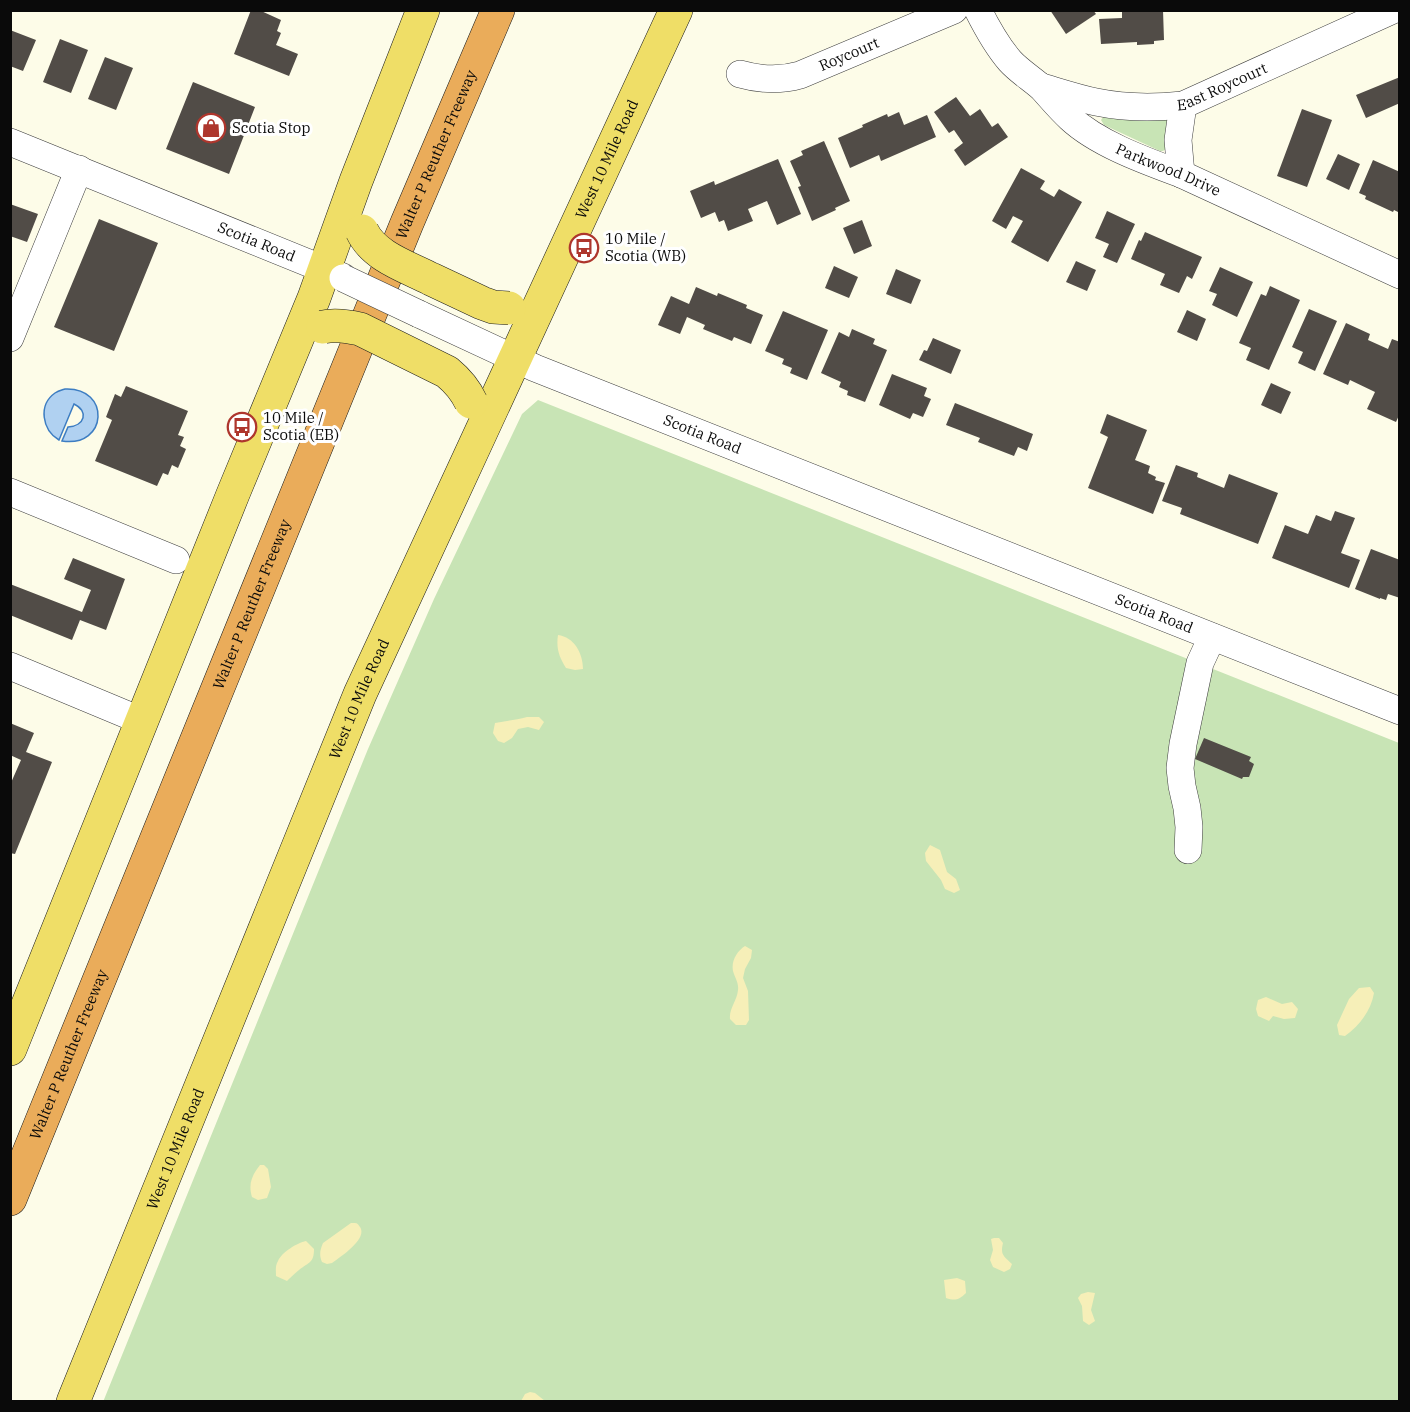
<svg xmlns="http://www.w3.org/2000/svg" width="1410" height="1412" viewBox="0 0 1410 1412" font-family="'IBM Plex Serif',serif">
<rect width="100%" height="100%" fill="#fdfce8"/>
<path fill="#c8e4b5" d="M1104,116L1168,119L1166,149L1163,151H1160L1104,125L1101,120Z
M538,400L1399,743V1401L103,1402L368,749L434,599L522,414Z"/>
<path fill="#f6efb8" d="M558,635C574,637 583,653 583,669L575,670L566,668C559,657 556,648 558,635Z
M527,717H539L544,722L539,730L528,727L518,729L512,738L504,743L498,741L493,733L495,723C506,721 516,720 527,717Z
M930,845L940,850L947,872L956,879L960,890L954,893L945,889L941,880L926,861L925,853Z
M745,946L752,950L751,958L745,969L743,978L748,991L749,1020L746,1025H736L730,1019C729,1008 737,1001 738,990C739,983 735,978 733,971C731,961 737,951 745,946Z
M1370,987L1374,993C1371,1011 1359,1026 1345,1036L1339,1035L1337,1025L1349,999L1359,988Z
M1266,997L1282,1004L1292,1002L1298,1009L1295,1018L1284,1019L1273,1016L1269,1021L1258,1016L1256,1009L1258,1000Z
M260,1165H264L268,1169L271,1187L267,1198L258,1200L252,1197C248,1184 252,1175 260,1165Z
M351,1223C356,1223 357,1222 360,1227C368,1239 340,1257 332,1263L327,1264L322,1262C319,1255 320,1250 323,1243Z
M994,1238H999L1003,1243C1000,1255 1004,1256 1012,1264L1010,1269L1004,1272L993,1267L990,1260L993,1250L991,1239Z
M306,1241L314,1249C314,1263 309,1262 299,1270C295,1273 291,1277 287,1281L276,1276C276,1271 275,1266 278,1261C282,1252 297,1243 306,1241Z
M957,1278L965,1281L966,1293C959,1300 955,1301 946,1298L944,1280Z
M1088,1292L1095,1293L1091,1310L1095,1321L1089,1325L1083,1321L1082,1306L1078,1298L1081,1294Z
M530,1392L535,1393L545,1401H521L525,1394Z"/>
<path fill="#b0d1f1" stroke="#3d7dc2" stroke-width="1.5" d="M65,389C111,387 108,448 62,441L68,427C85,426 89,411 74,404L59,440C42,430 38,405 55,393C58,391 62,390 65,389Z"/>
<path fill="#514c47" d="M251,10H259L281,20L277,31L281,33L276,45L298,54L289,76L234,54Z
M1050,10H1093L1096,14L1066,34Z
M1122,10H1163L1164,40L1154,41V44L1137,45V42L1101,44L1099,19L1122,18Z
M10,30L36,40L23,71L10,66Z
M60,39L88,50L71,93L43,82Z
M105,57L133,68L116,110L88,99Z
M1400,77V103L1366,118L1356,95Z
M193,82L255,107L229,174L166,149Z
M956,97L970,116L980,109L992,127L998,123L1008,137L965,166L954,150L963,143L954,130L949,133L934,112Z
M1302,109L1332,120L1307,187L1277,176Z
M899,112L904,125L927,115L936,137L881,161L879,155L850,168L838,138L863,127L862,125L887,114L888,117Z
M824,141L850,201L835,208L836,210L812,221L798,187L801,186L790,161L803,155L801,151Z
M1338,154L1360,164L1349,190L1326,179Z
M778,159L801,214L777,225L767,201L748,209L753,221L728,231L724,220L719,222L715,212L701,218L690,191L714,181L715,185Z
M1373,160L1400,172V213L1394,210L1393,212L1365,199L1366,196L1359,193Z
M1021,168L1045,181L1040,189L1054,197L1059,189L1082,202L1048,262L1011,242L1023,221L1013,216L1006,229L992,221Z
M10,204L38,214L27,242L10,236Z
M1107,211L1135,224L1117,263L1103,257L1109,244L1095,238Z
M99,219L158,243L114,351L54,327Z
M862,220L872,246L854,254L843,228Z
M1145,232L1202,257L1192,279L1187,276L1179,293L1160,285L1165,274L1131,259L1139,240L1141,241Z
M1076,261L1096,270L1087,291L1066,282Z
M834,266L858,277L849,298L825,288Z
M1220,267L1253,282L1237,317L1212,305L1217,294L1209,291Z
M896,269L921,280L911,304L886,294Z
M1270,286L1300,300L1269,370L1246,360L1251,348L1239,343L1261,294L1266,296Z
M696,287L717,296L718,293L747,305L746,308L763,315L751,344L734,337L732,341L703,329L705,325L687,317L680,334L658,325L671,296L689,304Z
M1309,309L1337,321L1315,371L1298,363L1303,352L1292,347Z
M1187,310L1206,319L1197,341L1177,332Z
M783,311L828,330L807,380L790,373L792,368L782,364L784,359L765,351Z
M1346,323L1370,334L1368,340L1388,349L1392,339L1400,342V413L1396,422L1367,409L1375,392L1350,380L1348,385L1323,374Z
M852,329L875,339L873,344L887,350L865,402L847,395L848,391L839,387L841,382L821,373L839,332L849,337Z
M933,338L961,350L951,374L919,360L924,350L927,351Z
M892,374L927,388L924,396L931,399L923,417L913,413L910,419L879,405Z
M1271,383L1291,392L1281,414L1261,405Z
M126,386L188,411L178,435L184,437L180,446L186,449L178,468L172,465L168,475L163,473L157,486L95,461L112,420L106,417L115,394L121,397Z
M955,403L1033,434L1027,451L1018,447L1014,456L978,442L980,438L946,425Z
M1107,414L1147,430L1135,460L1150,466L1148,473L1156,477L1155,480L1165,483L1153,514L1088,488L1108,437L1100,433Z
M1176,465L1198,473L1197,477L1224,488L1229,474L1278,493L1258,544L1180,514L1182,508L1162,501Z
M1335,511L1355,518L1341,553L1360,560L1349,588L1272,558L1285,525L1308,534L1316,515L1331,521Z
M1371,549L1400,560V598L1388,594L1386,600L1380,598V599L1355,589Z
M73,558L125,579L106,630L80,620L72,640L10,615V584L82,612L91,590L64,579Z
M10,723L34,733L26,752L52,762L15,854L10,853V785L21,760L10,755Z
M1204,738L1251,757L1249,761L1254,764L1249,777H1243L1242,779L1195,759Z"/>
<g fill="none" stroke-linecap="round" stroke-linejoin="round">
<g stroke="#3d3d3d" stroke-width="28">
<g id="minor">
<path id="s1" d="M978,10C987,28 997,46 1010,61C1019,71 1032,79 1042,88C1051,98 1060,109 1070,118C1098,144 1146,161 1181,174L1400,275"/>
<path id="s2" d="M740,74C761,80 779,81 800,75L954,10"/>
<path id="s3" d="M1042,87C1059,92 1077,98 1096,102C1125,108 1154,108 1183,105L1393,10"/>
<path id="s4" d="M10,142L343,277"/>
<path d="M1181,174L1178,140L1183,105"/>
<path id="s5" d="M419,314L535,368L1400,711"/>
<path d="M10,338L79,169"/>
<path d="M10,492L176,560"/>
<path d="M10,666L142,721"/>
<path d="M1188,850L1189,827L1187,808L1182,786L1180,768L1183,744L1200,663L1212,637"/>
</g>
</g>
<g stroke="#1b1b1b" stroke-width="34">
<g id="major">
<path d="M10,1049L233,494L314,298L356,181L423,10"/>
<path id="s6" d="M73,1402L360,694L676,10"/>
</g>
</g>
<g stroke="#1b1b1b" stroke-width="34">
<g id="highway">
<path id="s7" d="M10,1199L407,223L498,10"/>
</g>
</g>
<use href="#minor" stroke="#fff" stroke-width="27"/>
<use href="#major" stroke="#efde67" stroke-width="33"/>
<use href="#highway" stroke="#eaac5a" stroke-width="33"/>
<g stroke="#3d3d3d" stroke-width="28" stroke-linecap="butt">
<path id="minor-bridge" d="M343,278L419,314"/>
</g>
<g stroke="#1b1b1b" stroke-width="34" stroke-linecap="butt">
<path id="major-bridge" d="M362,231C374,257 408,267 431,279C448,287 465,295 482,303L493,307L509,308
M323,327C335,324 347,326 360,329L447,372C458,381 465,389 471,402"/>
</g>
<use href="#minor-bridge" stroke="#fff" stroke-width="27"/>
<use href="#major-bridge" stroke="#efde67" stroke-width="33"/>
</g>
<defs>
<g id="shop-ring" transform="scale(1.5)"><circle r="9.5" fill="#fff" stroke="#ae362d" stroke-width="1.5"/><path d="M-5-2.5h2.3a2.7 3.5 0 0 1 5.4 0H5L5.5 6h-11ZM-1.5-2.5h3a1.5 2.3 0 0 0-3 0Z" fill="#ae362d"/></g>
<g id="bus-ring" transform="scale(1.5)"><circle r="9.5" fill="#fff" stroke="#ae362d" stroke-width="1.5"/><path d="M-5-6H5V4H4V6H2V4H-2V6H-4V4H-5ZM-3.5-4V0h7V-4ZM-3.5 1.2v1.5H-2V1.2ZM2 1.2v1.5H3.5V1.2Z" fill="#ae362d"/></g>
</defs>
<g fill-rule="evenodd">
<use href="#shop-ring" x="211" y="128"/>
<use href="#bus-ring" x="584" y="248"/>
<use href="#bus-ring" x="242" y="427"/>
</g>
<g text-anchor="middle" stroke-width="6" stroke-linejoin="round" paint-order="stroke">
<g font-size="15" fill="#0a0a0a" stroke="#fff">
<text dy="5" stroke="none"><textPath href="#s2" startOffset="114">Roycourt</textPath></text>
<text dy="5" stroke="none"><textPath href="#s3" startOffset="186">East Roycourt</textPath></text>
<text dy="5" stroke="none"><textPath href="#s7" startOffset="1128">Walter P Reuther Freeway</textPath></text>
<text dy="5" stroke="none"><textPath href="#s6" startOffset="1353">West 10 Mile Road</textPath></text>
<text dy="5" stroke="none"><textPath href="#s1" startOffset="255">Parkwood Drive</textPath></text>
<text dy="5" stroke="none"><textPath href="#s4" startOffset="266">Scotia Road</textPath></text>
<text dy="5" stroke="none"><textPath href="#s5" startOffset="308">Scotia Road</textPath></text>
<text dy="5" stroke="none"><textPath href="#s7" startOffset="642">Walter P Reuther Freeway</textPath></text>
<text dy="5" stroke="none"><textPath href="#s5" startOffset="794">Scotia Road</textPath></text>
<text dy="5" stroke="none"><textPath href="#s6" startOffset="759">West 10 Mile Road</textPath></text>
<text dy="5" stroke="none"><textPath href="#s7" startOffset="156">Walter P Reuther Freeway</textPath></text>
<text dy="5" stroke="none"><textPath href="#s6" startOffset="273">West 10 Mile Road</textPath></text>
</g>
<g font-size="15" fill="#0a0a0a" stroke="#fff" text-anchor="start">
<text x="232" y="133">Scotia Stop</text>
<text x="605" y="244">10 Mile /<tspan x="605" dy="17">Scotia (WB)</tspan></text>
<text x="263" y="423">10 Mile /<tspan x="263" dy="17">Scotia (EB)</tspan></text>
</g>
</g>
<rect width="1410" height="1412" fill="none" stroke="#0a0a0a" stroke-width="24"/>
</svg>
